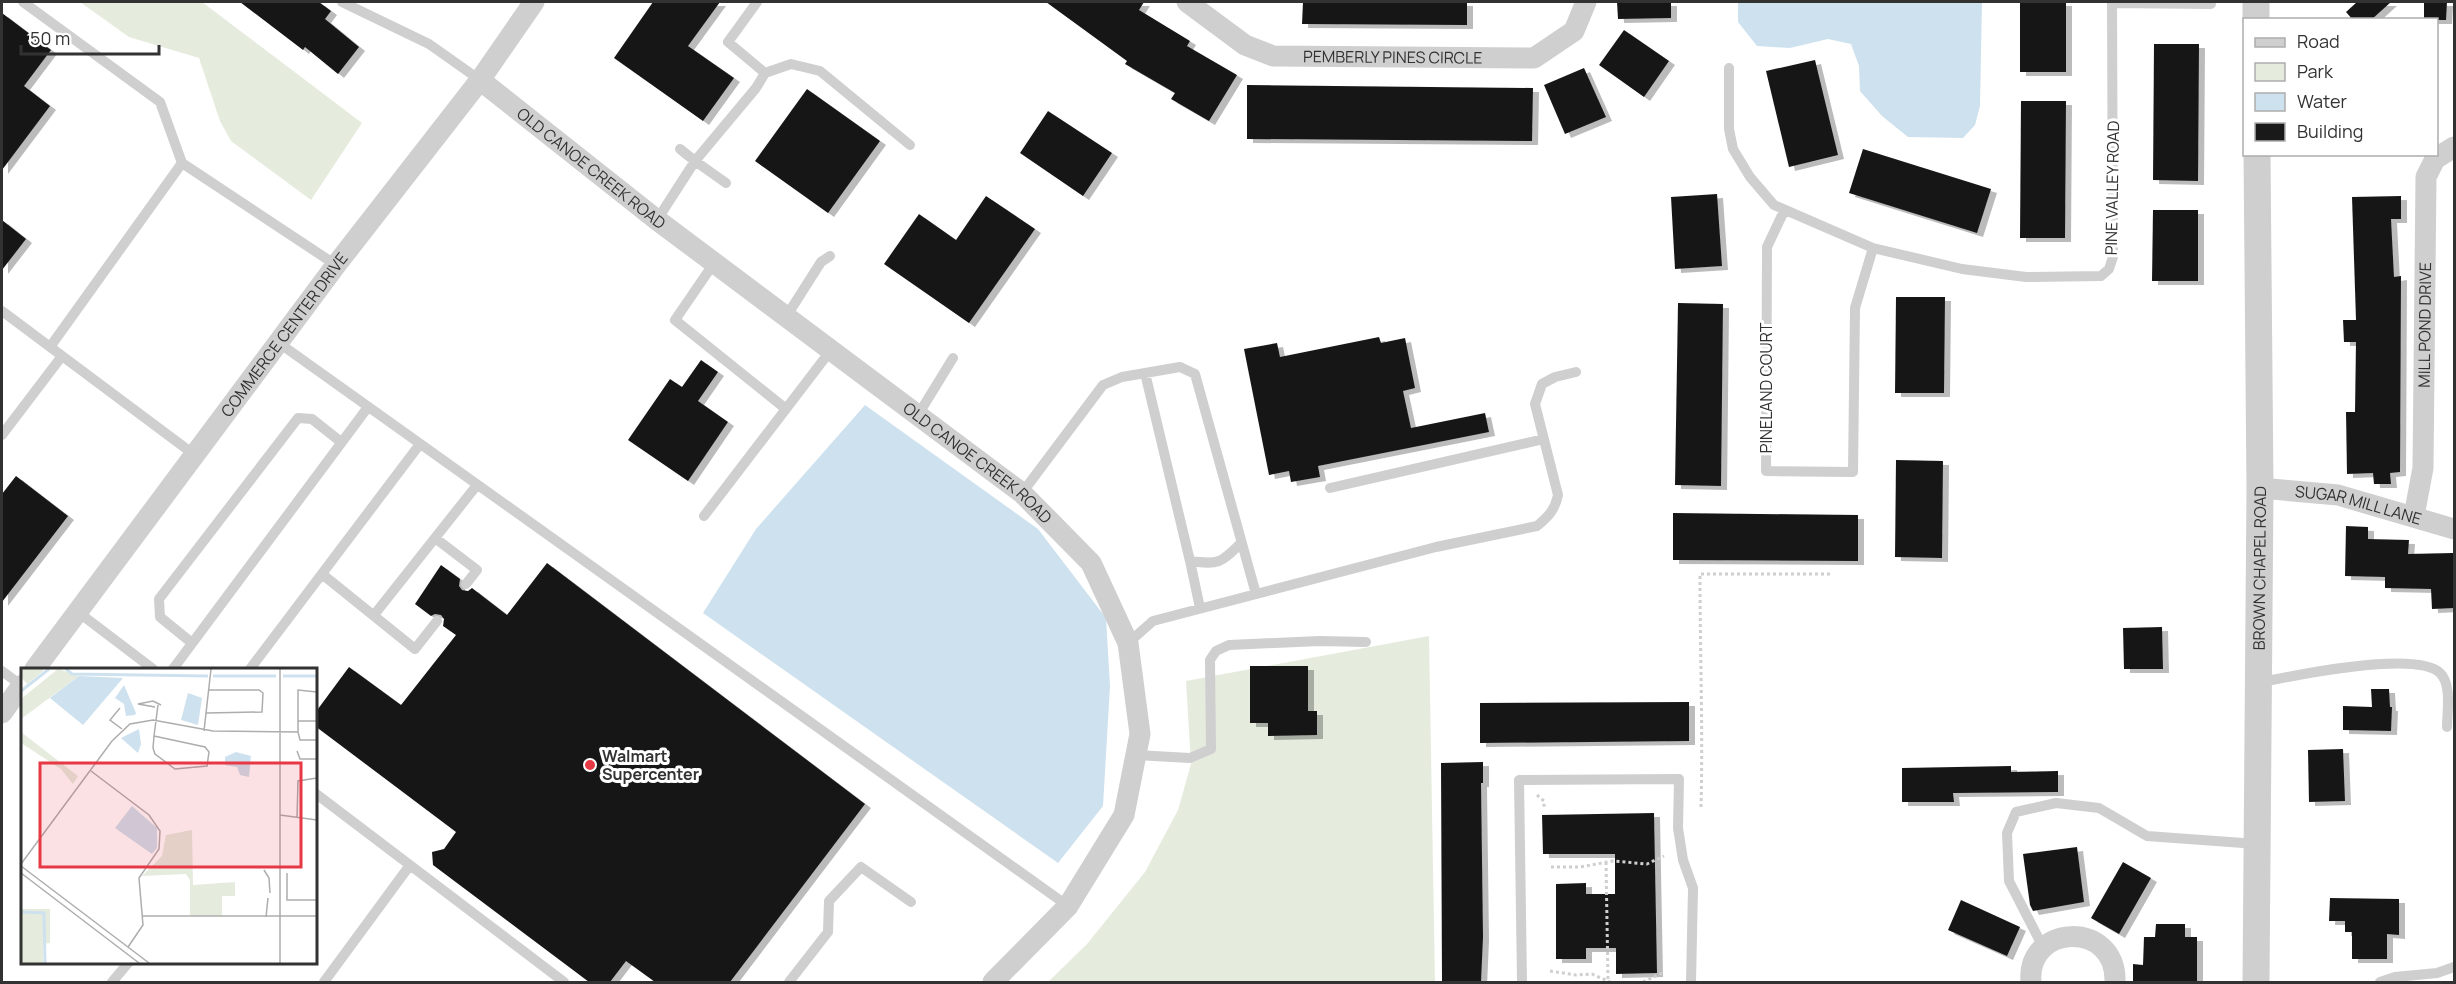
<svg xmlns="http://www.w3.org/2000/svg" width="2456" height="984" viewBox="0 0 2456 984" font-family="Manrope,sans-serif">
<defs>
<filter id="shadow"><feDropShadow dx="6" dy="4" stdDeviation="0" flood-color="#0004"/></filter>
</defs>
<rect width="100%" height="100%" fill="#fff"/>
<path fill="#e5ecde" d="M80,2H202L362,123L311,200L231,141L220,121L199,58L129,37Z
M1429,636L1435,982H1048L1087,944L1145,872L1178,810L1191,764L1186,681Z"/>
<path fill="#cee1ee" d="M1738,2H1982L1980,106L1975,125L1963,138L1908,137L1882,116L1860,91L1859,66L1851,44L1828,39L1790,48L1757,46L1738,22Z
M865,405L1038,529L1106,618L1110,686L1103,806L1058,863L703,613L756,529Z"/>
<path fill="#191919" filter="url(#shadow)" d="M240,2H319L331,11L325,19L359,47L338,74L305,47L303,50Z
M653,2H720L688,46L734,78L703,121L614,58Z
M1046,2H1144L1139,10L1190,41L1187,46L1237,75L1209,121L1171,99L1175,93L1125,64L1127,61Z
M1303,2H1467V25L1302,24Z
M1617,2H1671V18L1618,19Z
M2020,2H2066V72H2020Z
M2357,2H2391L2371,20H2353L2346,12Z
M2424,2H2447L2446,20H2424Z
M2,13L51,50L24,86L50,106L2,170Z
M1624,30L1669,61L1644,97L1599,65Z
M2154,44H2199L2198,181L2153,180Z
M1815,60L1838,155L1789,167L1766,71Z
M1584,68L1606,117L1565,134L1544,85Z
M1247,85L1533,88L1532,141L1247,139Z
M807,89L880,141L828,213L755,161Z
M2021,101H2066L2065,238H2020Z
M1048,111L1112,153L1083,196L1020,153Z
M1863,149L1991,189L1977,233L1849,193Z
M1717,194L1722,266L1675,269L1671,197Z
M986,196L1035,229L969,323L884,264L919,214L956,240Z
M2401,196V219H2391L2394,277L2401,276L2400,472L2390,473L2391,484H2374L2373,473L2347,474L2346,412H2355L2356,342H2344L2343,320H2356L2352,197Z
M2153,210H2198V281H2152Z
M2,220L26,239L2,270Z
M1896,297H1945L1944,393H1895Z
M1678,303L1723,304L1721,486L1675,485Z
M1379,337L1381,343L1405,338L1415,388L1403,391L1411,428L1485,413L1489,432L1318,466L1320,477L1291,482L1289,471L1269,475L1244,349L1277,343L1280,357Z
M701,360L718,372L698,401L728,422L688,481L628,440L670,379L682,387Z
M1896,460L1943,461L1942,558L1895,557Z
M16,476L68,516L2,602V494Z
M1673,513L1858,515V561L1673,560Z
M2346,526L2368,527V539L2409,540L2408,554L2453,553L2454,608L2432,609L2431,589L2385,588V577L2345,576Z
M547,563L865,804L730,982H655L626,961L610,982H589L433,865L432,852L444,849L456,832L315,726V713L349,667L401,705L456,635L443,626L444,619L441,615L435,614L431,616L415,604L441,565L460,579L459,586L462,590L468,591L472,588L507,615Z
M2162,627L2163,669H2124L2123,628Z
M1250,666H1308V711H1317V735L1268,736V723H1250Z
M2371,689H2389L2390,707H2392L2391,731L2343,730V706L2372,707Z
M1689,702V741L1480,743V703Z
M2343,749L2345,801L2309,802L2308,750Z
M1483,762V783H1481L1483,937L1481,982H1442L1441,763Z
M2011,766V772L2058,771V792L1953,793L1954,802H1902V768Z
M1654,813L1657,973L1616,974V948H1586V959H1556V884L1586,883V894H1615V854H1543L1542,815Z
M2077,847L2084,902L2033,911L2030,905L2023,854Z
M2123,862L2151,878L2119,934L2091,918Z
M2330,898L2399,899V935L2387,934V959H2352V932H2345V921H2329Z
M1961,900L2020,927L2007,956L1948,930Z
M2156,924H2185V937H2197V982H2133V964L2143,965L2144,937H2155Z"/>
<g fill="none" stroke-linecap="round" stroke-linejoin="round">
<path stroke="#cfcfcf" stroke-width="3" stroke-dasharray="3 3" stroke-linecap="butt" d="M1537,795L1544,801V807
M1701,807C1703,729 1700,652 1700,574H1831
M1606,862L1608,981
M1551,867H1580L1613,861L1647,864L1664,856
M1550,971L1576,975L1592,974L1610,982
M1643,982L1662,973"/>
<path stroke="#cfcfcf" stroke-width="10" d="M23,2L160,102L182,163L336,265
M342,2L429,44L480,80
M2112,3L2211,4
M1729,68V129L1733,149L1750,177L1774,205L1873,248L1962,269L2026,277L2101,276L2109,269L2113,257L2112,2
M765,73L791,64L820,71L910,145
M680,149L695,161L756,88L765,73L728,42L757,2
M1784,211L1767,247L1766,471L1853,472L1855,308L1873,248
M657,220L695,161L726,183
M714,263L675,320L786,409
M2,311L196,456
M786,317L821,262L830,256
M279,343L1068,906
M50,347L182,163
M1145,373L1190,561C1219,565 1221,563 1241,543
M918,415L953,358
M2,435L62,356
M1330,488L1544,439
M1022,493L1103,385L1122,377L1180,367L1195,374L1256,594
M704,516L831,350
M435,538L477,570L466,584
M1190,561L1200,608
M322,574L415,649L437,621
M78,612L153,669
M374,615L477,485
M192,643L160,617L159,599L298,418L312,419L341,442
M1128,643L1153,621L1436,547L1537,526C1548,517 1555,510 1558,495L1535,404L1542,384L1555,377L1576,372
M173,669L368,407
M250,669L420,444
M2,671L22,686
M2258,683C2291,676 2416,650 2440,673C2452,684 2447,712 2447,727
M1136,755L1190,758L1211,749L1210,660L1216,651L1229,645L1319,641L1366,642
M315,793L564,982
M2043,947L2009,881L2007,833L2016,812L2056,803L2099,808L2147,836L2257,844
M112,982L129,962
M324,982L410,865
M789,982L828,932L829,901L861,867L911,902
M1522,982L1519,780L1679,779L1678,828L1683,860L1693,888L1691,982
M2380,982L2395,977L2437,973L2454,967"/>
<g stroke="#cfcfcf" stroke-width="21">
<path id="s1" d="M1187,2L1245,45L1273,56L1534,58L1574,31L1586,2"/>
<path id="s2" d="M480,80L657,220L1022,493L1091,563L1128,643L1140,734L1124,815L1068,906L993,982"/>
<path id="s3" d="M2260,488L2338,495L2454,529"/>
<path id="s4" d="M2414,516L2423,468L2426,177L2435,159L2454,147"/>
<path id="s5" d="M35,669L336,265L480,80L534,2"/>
<path d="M2,713L22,685"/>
<path d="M2031,982C2026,923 2117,920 2115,982"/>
</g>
<g stroke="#cfcfcf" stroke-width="27">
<path d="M2256,2V20"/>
<path id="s6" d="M2256,982L2260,488L2257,154"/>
</g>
</g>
<circle fill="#e63845" stroke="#fff" stroke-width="2" cx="590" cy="765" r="6"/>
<g text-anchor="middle" stroke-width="6" stroke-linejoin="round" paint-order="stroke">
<g font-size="16" fill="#323232" stroke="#fff">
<text dy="6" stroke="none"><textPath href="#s1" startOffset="222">PEMBERLY PINES CIRCLE</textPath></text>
<text dy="6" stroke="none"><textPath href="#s2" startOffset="142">OLD CANOE CREEK ROAD</textPath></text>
<text transform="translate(2112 188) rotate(-89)" y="6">PINE VALLEY ROAD</text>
<text dy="6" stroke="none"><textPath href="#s4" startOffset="192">MILL POND DRIVE</textPath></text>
<text dy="6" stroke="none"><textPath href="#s5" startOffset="417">COMMERCE CENTER DRIVE</textPath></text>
<text transform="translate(1766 388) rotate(-90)" y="6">PINELAND COURT</text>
<text dy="6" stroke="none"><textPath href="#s2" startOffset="628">OLD CANOE CREEK ROAD</textPath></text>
<text dy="6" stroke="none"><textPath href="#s3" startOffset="100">SUGAR MILL LANE</textPath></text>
<text dy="6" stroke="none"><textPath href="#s6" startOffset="414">BROWN CHAPEL ROAD</textPath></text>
</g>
<g font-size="16" font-weight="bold" fill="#323232" stroke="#fff" text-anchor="start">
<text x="602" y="762">Walmart<tspan x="602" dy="18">Supercenter</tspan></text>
</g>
</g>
<g transform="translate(21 668)">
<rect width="296" height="296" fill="#fff"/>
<path d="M0,1H22V3L6,16L0,9ZM37,1L58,8L0,51V31ZM0,64L57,108L52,116L40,101L0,75ZM171,162L172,217L214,214V228H201V248H169V212L165,206L121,208L141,188L145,167ZM0,241H29V275L22,276V295H0Z" fill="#e5ecde"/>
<path d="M58,8L102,10L62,57L29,30ZM103,17L115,45L114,47L105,48L103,36L94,30ZM167,25L181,30L177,57L160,52ZM118,61L120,76L117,85L100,70ZM215,84L230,88L228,109L219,107L216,99L204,97V89ZM111,138L136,160V180L131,186L94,160Z" fill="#cee1ee"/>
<path fill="none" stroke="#cee1ee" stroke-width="3" d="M45,1L51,6L187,8M192,8H255M262,8H296M0,23L28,1M0,244L23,245L24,295"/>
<path fill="none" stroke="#adadad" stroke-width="1.5" d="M296,24L277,22V64L279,72H296M134,39L117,36L132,33L140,37M99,40L89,52L101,61M185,45L241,44L242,25L238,22H188M277,53H296M183,63L190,1M133,68L184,79L188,84L186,98L154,101L134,86L132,80L133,68L137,37M276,83L279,91H296M70,103L128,147L139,163L138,181L118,210L122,257L107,279M259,147L296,152M276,150L277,113L296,110M0,196L91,73L109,56L132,52L192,63L277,64M0,198L128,295M243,202L248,210L249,225M0,205L118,295M266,205V232H296M121,248H296M245,249L247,230M259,295V1"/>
<path fill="#e63845" fill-opacity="0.15" stroke="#e63845" stroke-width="3" d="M19,95H280V199H19Z"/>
<rect width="296" height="296" fill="none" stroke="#323232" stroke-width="3"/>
</g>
<rect width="2456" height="984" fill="none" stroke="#323232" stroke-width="6"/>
<rect x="2243" y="18" width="195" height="138" fill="#ffffff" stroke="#adadad" stroke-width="1.5"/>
<rect x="2255" y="38" width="30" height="9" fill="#cfcfcf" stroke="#adadad" stroke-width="1.5"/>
<text x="2297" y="48" font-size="18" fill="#323232">Road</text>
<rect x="2255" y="63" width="30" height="18" fill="#e5ecde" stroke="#adadad" stroke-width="1.5"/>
<text x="2297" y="78" font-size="18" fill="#323232">Park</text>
<rect x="2255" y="93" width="30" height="18" fill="#cee1ee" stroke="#adadad" stroke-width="1.5"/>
<text x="2297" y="108" font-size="18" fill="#323232">Water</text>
<rect x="2255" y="123" width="30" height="18" fill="#191919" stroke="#adadad" stroke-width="1.5"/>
<text x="2297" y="138" font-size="18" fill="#323232">Building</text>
<path d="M21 45v9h138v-9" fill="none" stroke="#323232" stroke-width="3"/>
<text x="30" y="45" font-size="18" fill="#323232" stroke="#ffffff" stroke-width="4.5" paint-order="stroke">50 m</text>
</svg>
